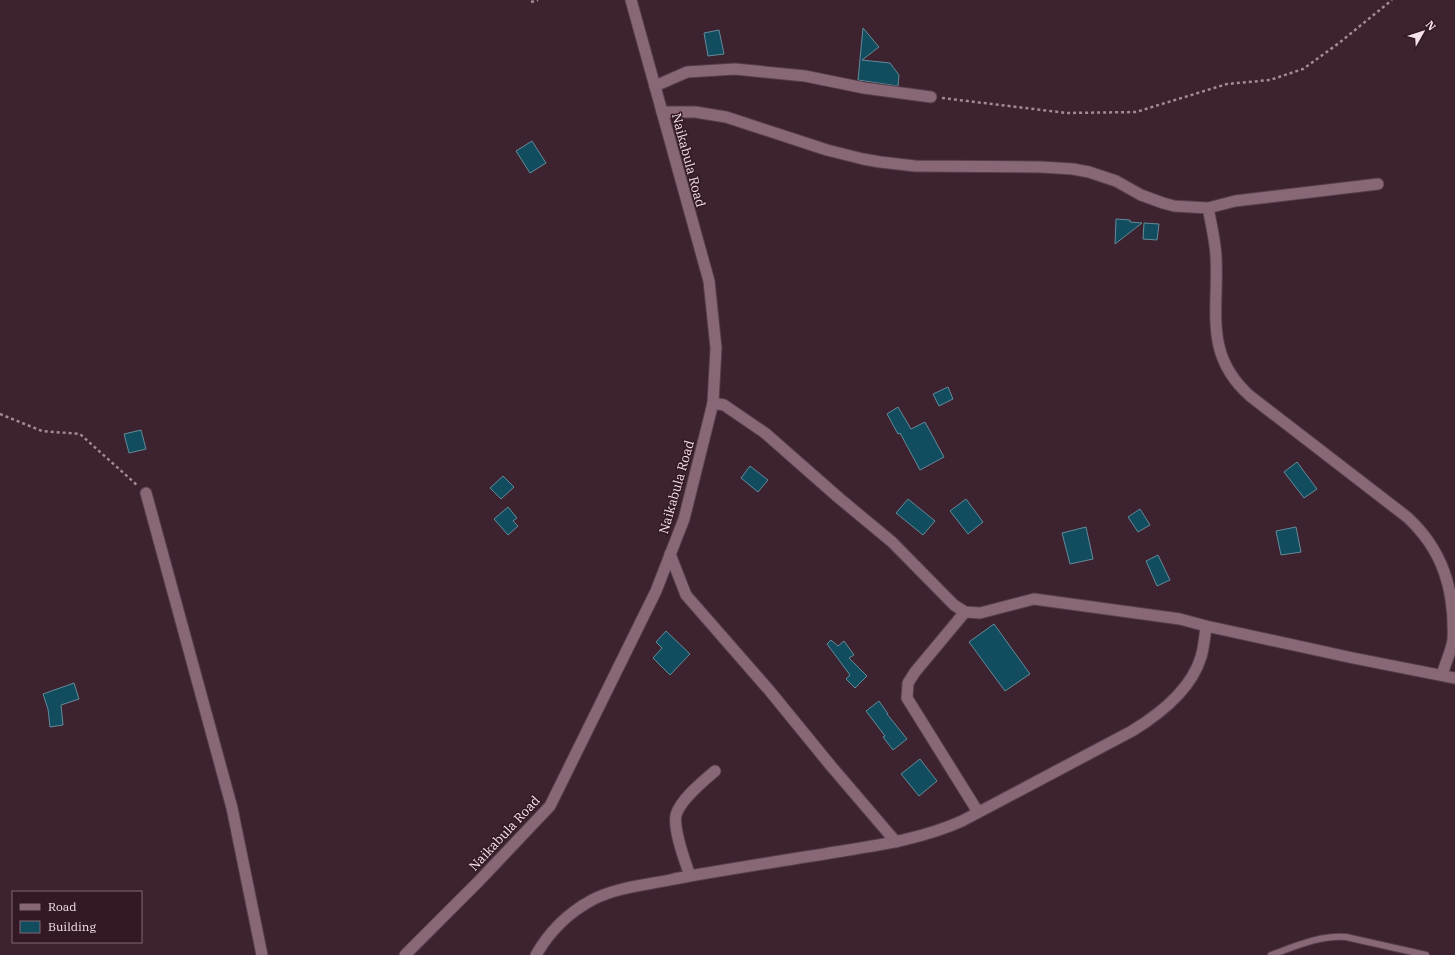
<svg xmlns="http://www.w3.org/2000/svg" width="1455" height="955" viewBox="0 0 1455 955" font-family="'IBM Plex Serif',serif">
<rect width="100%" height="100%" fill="#3d222f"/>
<path fill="#124d5f" stroke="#648a98" d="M863,28L879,47L862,60L890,63L899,75L898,86L858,80Z
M719,30L724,54L708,56L704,33Z
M532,141L546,163L530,173L516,151Z
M1116,219L1130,220V222L1142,223L1115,244Z
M1144,223L1159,224L1157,240L1143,239Z
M948,387L953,399L939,406L933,394Z
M898,407L911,429L925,422L944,457L920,470L900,433L898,434L887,414Z
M141,430L146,449L129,453L124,434Z
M1297,462L1317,489L1304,498L1284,472Z
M750,466L768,480L758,492L741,478Z
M503,476L514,487L501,499L490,488Z
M908,499L935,521L923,535L896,513Z
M966,499L983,522L968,534L950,511Z
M508,507L517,518L513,521L518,526L508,535L494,519Z
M1140,509L1150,525L1138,532L1128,517Z
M1086,527L1093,559L1070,564L1062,533Z
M1296,527L1301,552L1281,555L1276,531Z
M1158,555L1170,580L1157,586L1146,561Z
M994,624L1030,674L1005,691L969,642Z
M666,631L690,654L670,675L653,658L662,648L656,642Z
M831,640L838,646L844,641L854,655L849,658L867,676L855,688L846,679L850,675L827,644Z
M74,683L79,699L61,705L63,725L50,727L48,709L43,694Z
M879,701L888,714H887L907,739L893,750L883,737L885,736L866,711Z
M920,759L937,781L919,796L901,774Z"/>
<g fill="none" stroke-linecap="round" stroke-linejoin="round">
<g stroke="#553e4a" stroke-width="8">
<path id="service" d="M1271,955C1296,946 1320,935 1346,937L1426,955"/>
</g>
<g stroke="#553e4a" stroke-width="13">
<path id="minor" d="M655,86L687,72L735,69L805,76L864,88L931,97
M662,112H695L726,117L827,150L863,159L880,162L915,166L1041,167L1073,169L1089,172L1116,181L1141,195L1163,203L1174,206L1208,208L1235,201L1378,184
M1208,208C1211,223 1215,240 1216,256C1219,311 1203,354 1250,396L1407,517C1443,550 1455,590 1453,640C1451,652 1445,664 1442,675
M713,403L724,405L765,433L839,498L892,542L954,605L965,612L980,613L1034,599L1180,619L1206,626L1353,658L1455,678
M146,493L232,808L262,955
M670,554L686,595L769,690L831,766L896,842
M965,612L915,672L908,683L907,698L978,812
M690,876C685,861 673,830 676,815C680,800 703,781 715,771
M536,955C549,932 568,913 592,900C617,887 647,885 674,879C727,869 782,861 836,852C879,845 922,839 962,821L1132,731C1160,714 1191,690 1201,657C1204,647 1205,636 1206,626"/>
</g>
<g stroke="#553e4a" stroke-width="13">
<path id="tertiary" d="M405,955L478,882L550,806L656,591L684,519L713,403L716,348L709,281L631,0"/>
</g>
<path stroke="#a28b96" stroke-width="2.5" stroke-dasharray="3 3" stroke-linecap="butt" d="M531,2L538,0
M942,98L1067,113L1136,112L1227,84L1270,80L1303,69L1339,43L1392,0
M0,414L42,431L80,434L138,486"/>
<use href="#service" stroke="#886777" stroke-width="6"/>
<use href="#minor" stroke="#886777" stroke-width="11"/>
<use href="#tertiary" stroke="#886777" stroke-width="11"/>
</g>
<g text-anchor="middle" stroke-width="3" stroke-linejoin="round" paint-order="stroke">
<g font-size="13" fill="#f5e2eb" stroke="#331825">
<text transform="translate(689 160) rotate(75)" y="5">Naikabula Road</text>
<text transform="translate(676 487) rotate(-74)" y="5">Naikabula Road</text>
<text transform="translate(504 833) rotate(-47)" y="5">Naikabula Road</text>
</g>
</g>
<rect x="12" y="891" width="130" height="52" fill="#331825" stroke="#816974"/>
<rect x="20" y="904" width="20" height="6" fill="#886777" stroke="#816974"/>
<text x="48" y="911" font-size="12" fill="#f5e2eb">Road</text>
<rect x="20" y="921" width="20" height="12" fill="#124d5f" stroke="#816974"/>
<text x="48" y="931" font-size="12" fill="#f5e2eb">Building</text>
<g transform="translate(1423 32) rotate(51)" stroke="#331825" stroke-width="3" paint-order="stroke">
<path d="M0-3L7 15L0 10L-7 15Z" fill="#f5e2eb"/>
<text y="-6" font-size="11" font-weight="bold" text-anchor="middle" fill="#f5e2eb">N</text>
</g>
</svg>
